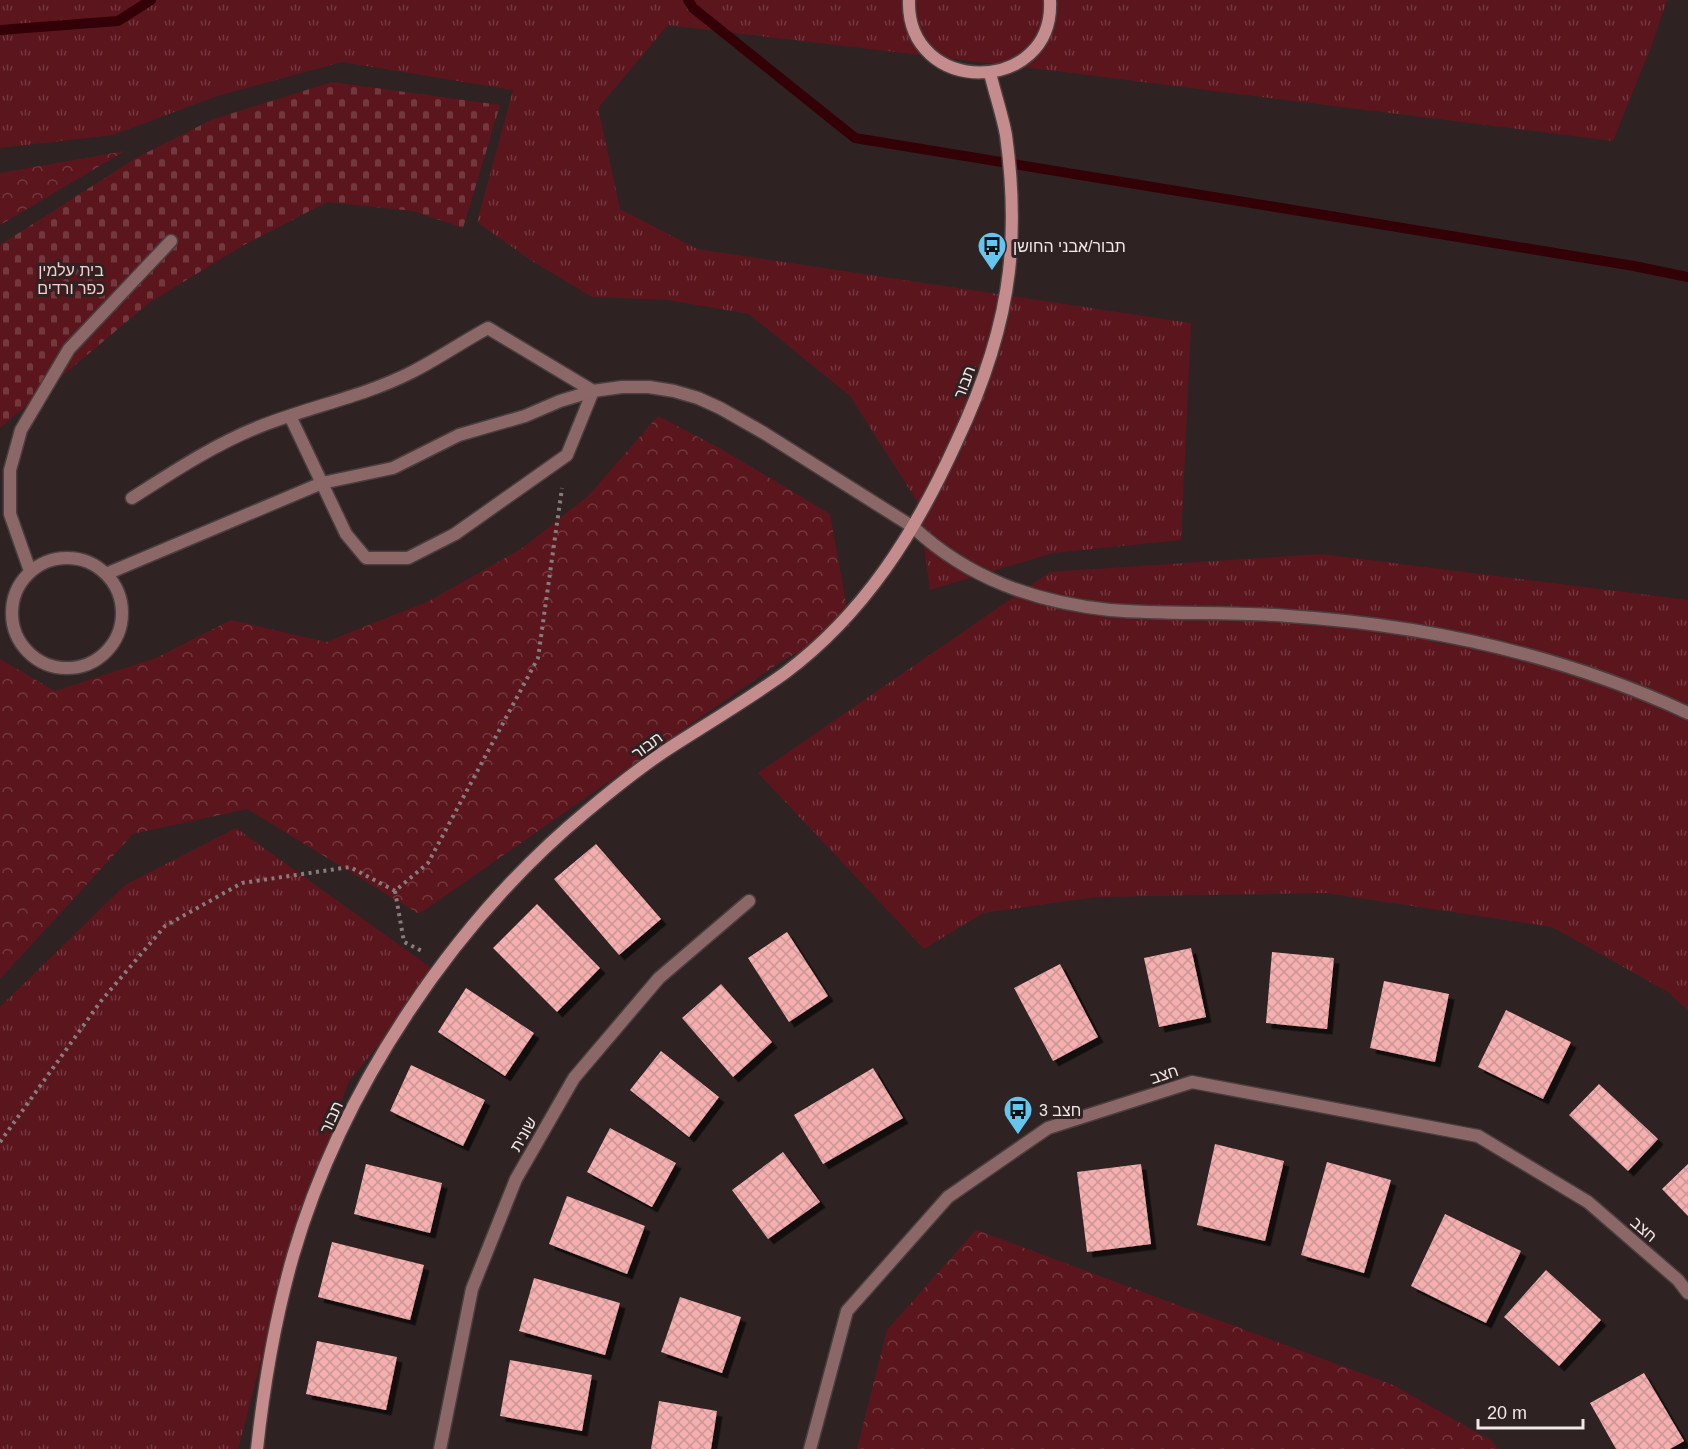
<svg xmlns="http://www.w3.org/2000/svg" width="1688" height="1449" viewBox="0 0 1688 1449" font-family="Helvetica,'Noto Sans Hebrew',sans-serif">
<defs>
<pattern id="grass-tufts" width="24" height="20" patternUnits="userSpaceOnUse" patternTransform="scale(1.5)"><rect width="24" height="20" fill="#5b151d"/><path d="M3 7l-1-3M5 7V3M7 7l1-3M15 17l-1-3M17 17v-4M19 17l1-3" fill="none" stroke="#73373e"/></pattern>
<pattern id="forest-crowns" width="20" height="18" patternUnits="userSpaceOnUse" patternTransform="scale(1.5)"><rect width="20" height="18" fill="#5b151d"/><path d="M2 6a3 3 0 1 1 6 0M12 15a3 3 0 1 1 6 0" fill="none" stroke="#73373e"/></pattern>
<pattern id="cemetery-stones" width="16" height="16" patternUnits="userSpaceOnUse" patternTransform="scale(1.5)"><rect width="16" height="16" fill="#5b151d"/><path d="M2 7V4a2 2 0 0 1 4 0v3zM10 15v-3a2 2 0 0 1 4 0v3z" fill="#73373e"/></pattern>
<pattern id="building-cross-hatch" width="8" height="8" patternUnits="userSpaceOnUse" patternTransform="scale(1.5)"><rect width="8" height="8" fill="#f5afaf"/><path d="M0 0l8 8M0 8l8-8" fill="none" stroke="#ca9595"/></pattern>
<filter id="shadow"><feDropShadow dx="5.5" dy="5.5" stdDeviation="0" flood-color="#0009"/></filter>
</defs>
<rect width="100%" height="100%" fill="#2f2222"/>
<path fill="url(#grass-tufts)" d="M0,0H1667L1652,44L1613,141L1056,71L668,25L598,108L620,209L697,249L1191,323L1181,540L1053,553L930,590L918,503L850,396L749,314L668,300L592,297L532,261L477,222L513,90L342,62L217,96L113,135L0,148Z
M1321,554L1688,600V1011L1668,992L1552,927L1325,893L1097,897L983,913L924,949L758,773L1050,572Z
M236,828L437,972L348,1083L282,1281L238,1449H0V1007L125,885Z"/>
<path fill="url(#forest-crowns)" d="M125,151L0,225V173Z
M658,416L723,450L830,514L850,626L783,660L419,914L247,809L133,834L0,979V659L55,691L156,658L231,620L326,642L429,601L521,549L588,496Z
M976,1230L1393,1385L1492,1441L1498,1449H857L887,1330Z"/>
<path fill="url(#cemetery-stones)" d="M332,82L500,105L463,228L413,211L327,202L242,246L149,303L0,428V245L136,158L211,120Z"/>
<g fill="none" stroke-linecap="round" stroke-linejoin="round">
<path stroke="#340008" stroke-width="10" d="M688,0L693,8L855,138L1634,266L1688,277
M0,30L118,21L151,0"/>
</g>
<path fill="url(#building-cross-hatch)" filter="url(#shadow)" d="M596,844L661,919L619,955L554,879Z
M537,904L600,968L557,1012L493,948Z
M787,932L828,996L789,1022L748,958Z
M1191,948L1206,1017L1159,1027L1144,958Z
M1272,952L1334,958L1327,1029L1266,1023Z
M1060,964L1098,1037L1053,1061L1014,988Z
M1384,981L1449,994L1435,1062L1370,1048Z
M721,984L772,1042L733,1077L682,1018Z
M466,988L534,1033L505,1076L438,1032Z
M1506,1010L1571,1042L1543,1099L1478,1067Z
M661,1051L719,1097L689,1137L630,1090Z
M411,1065L485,1100L463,1146L390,1111Z
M873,1068L903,1118L823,1164L794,1115Z
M1599,1084L1658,1139L1628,1171L1569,1115Z
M610,1128L676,1163L652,1207L587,1172Z
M1215,1144L1284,1161L1265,1241L1197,1225Z
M783,1152L820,1202L768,1239L732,1190Z
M1327,1162L1391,1180L1364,1273L1301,1255Z
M366,1164L442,1183L430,1233L354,1214Z
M1141,1164L1151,1244L1087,1252L1077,1172Z
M1688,1164V1216L1662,1189Z
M567,1196L645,1226L627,1274L549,1244Z
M1445,1214L1521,1251L1486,1323L1411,1286Z
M332,1242L424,1265L410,1320L318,1297Z
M1546,1270L1601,1320L1559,1366L1504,1317Z
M534,1278L620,1303L605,1355L519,1331Z
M680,1297L741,1317L722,1373L661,1352Z
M317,1341L397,1357L386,1410L306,1394Z
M510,1360L592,1375L582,1431L500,1416Z
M1644,1373L1684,1441L1670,1449H1616L1590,1403Z
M659,1401L717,1411L711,1449H651Z"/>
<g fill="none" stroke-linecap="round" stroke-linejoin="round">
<g stroke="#4a3e3e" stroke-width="15">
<path id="lane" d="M132,498C173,472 212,446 256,428C307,407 363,397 412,372C438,359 462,342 488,328L593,391L567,455L455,534L408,558H366L346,534L290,416"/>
</g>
<g stroke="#4a3e3e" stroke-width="15">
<path id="street" d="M12 613a55 55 0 1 1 110 0a55 55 0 1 1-110 0Z
M30,571L10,514V470L21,430L69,349L171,241
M106,574L322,483L393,468L459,435L525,416L560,401L593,391L622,387H649L674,391L698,398L720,408L764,433L913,527C969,579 1035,602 1110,610C1169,615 1228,611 1288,616C1425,625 1563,655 1688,713
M440,1449L472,1289L516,1179L574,1078L659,978L749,901
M810,1449L847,1311L948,1197L1048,1128L1192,1082L1478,1136L1588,1202L1678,1280L1688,1293"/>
</g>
<g stroke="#4a3e3e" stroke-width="15">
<path id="secondary" d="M909,0C906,97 1055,96 1050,0
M257,1449C264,1384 275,1319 293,1256C341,1090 454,921 587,811C612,790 638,769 665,751C705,725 746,701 785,673C864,614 915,533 956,443C982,388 1002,332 1009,271C1014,226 1012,179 1006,135C1002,114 995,94 990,73"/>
</g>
<path stroke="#877c7c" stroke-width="4" stroke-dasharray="3 4.5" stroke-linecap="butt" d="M395,891L404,942L424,952
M0,1142L101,1001L165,926L242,883L350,867L395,891L428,863L538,658L562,488"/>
<use href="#lane" stroke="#8b6768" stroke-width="12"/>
<use href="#street" stroke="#8b6768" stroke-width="12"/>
<use href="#secondary" stroke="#c58c8d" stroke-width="12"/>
</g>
<defs>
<g id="bus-pin" transform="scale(1.5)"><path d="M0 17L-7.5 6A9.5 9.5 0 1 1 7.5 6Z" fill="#64c5ee" stroke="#2f2222"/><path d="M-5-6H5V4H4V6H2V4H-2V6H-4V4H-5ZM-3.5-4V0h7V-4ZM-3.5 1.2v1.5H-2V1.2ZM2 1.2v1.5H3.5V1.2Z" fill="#111"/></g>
</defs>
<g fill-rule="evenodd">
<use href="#bus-pin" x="992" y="246"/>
<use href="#bus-pin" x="1018" y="1110"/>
</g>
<g text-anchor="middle" stroke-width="6" stroke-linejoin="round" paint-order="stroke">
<g font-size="16" fill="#f1e8e8" stroke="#2f2222" text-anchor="start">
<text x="1013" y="252">תבור/אבני החושן</text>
<text x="1039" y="1116">חצב 3</text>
</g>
<g font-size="16" fill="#fbcccc" stroke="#2f2222">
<text x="71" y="276">בית עלמין<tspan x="71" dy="18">כפר ורדים</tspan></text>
</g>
<g font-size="16" fill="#f1e8e8" stroke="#2f2222">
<text transform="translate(964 382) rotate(-69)" y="6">תבור</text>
<text transform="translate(647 745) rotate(-36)" y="6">תבור</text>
<text transform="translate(1164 1074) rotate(-18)" y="6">חצב</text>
<text transform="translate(331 1117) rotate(-65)" y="6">תבור</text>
<text transform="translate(523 1134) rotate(-60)" y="6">שונית</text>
<text transform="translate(1644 1229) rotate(41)" y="6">חצב</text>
</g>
</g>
<path d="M1478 1419v9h105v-9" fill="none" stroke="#f1e8e8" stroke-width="3"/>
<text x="1487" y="1419" font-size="18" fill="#f1e8e8" stroke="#2f2222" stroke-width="4.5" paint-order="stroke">20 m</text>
</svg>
